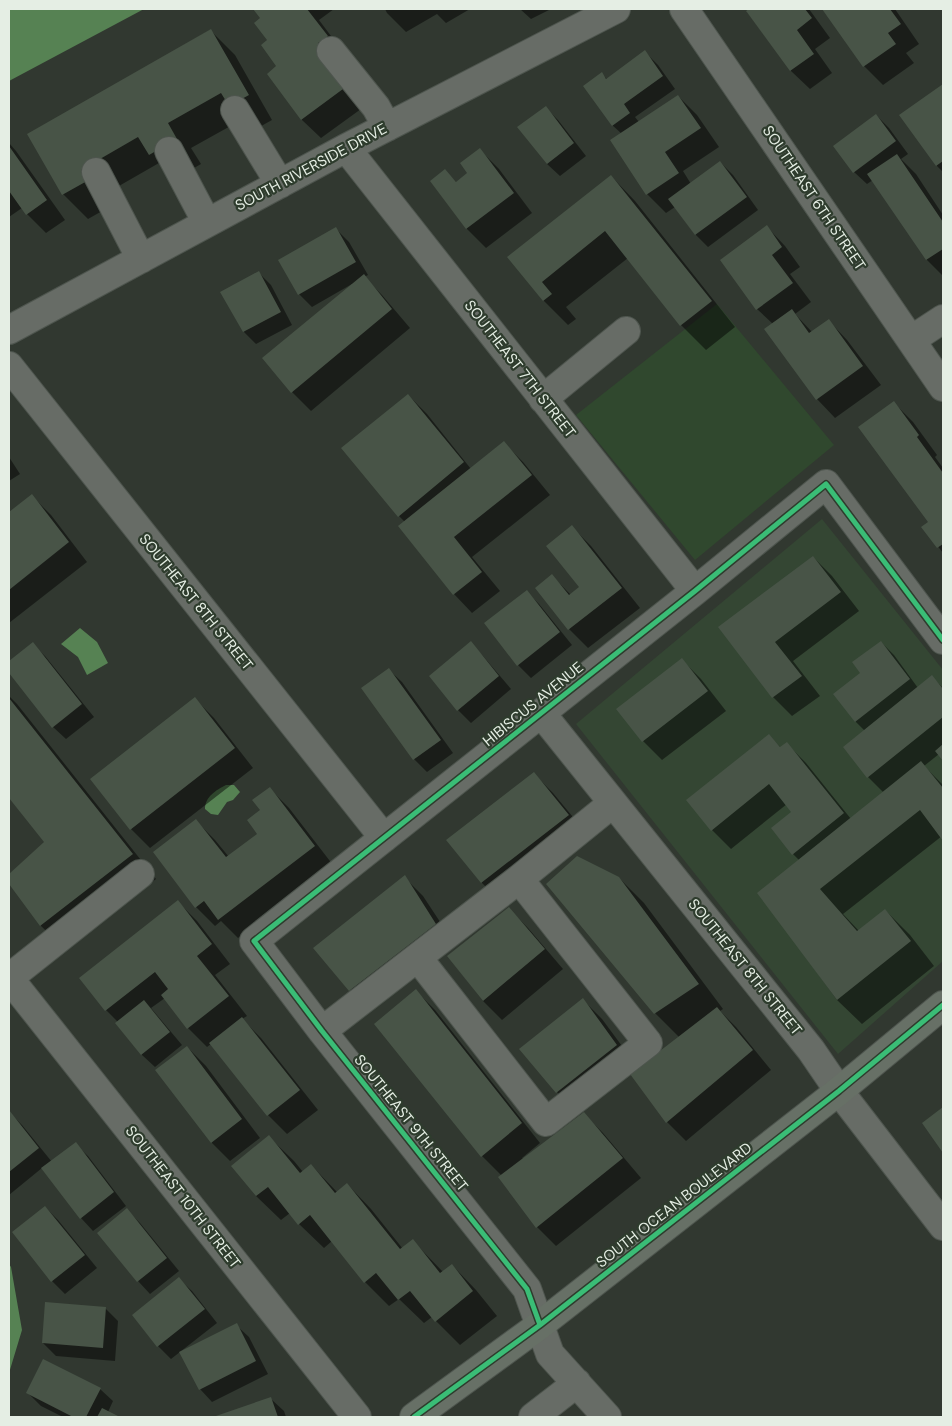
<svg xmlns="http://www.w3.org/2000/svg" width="952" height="1426" viewBox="0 0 952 1426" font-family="'DM Sans',sans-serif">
<rect width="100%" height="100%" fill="#313830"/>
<path fill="#344633" d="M822,519L943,670V961L838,1054L576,724Z"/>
<path fill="#30482e" d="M717,304L834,445L695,560L576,415Z"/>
<path fill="#568253" d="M9,9H144L9,81Z
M80,628L97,642L108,663L87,675L78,657L61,644Z
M226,785H234L240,792L233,800L227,802L218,815L211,814L205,809C205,797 216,790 226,785Z
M9,1264L11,1267L22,1330L9,1373Z"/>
<path fill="#0007" d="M255,9H334L319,20L346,56L361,109L321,138L302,120L268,74L278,67L262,18Z
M385,9H470L446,23L437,14L406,32L387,13Z
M520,9H551L531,19Z
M751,9H809L830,38L815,49L832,73L810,89L791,71L747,12Z
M824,9H895L919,44L906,53L914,63L883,85L864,66Z
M210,30L235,55L272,120L254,130L243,119L191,148L201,164L175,179L159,163L105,194L111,206L88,219L63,194L29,135Z
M645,52L658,65L675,89L635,117L639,122L678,96L697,115L719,147L683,171L691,184L720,162L733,175L758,210L708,247L695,234L675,207L666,213L647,194L612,141L622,134L612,125L601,74L607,79Z
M943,86V172L937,166L901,115Z
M545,107L558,120L586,156L560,176L547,164Z
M876,115L889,128L908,154L901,159L916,174L943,215V276L927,260L873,180L867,184L854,172Z
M9,143L16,151L65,220L46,233L27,214L22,208L9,217Z
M480,150L499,169L532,213L486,248L467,229L431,181L445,171L457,183L469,174Z
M611,176L635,201L735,327L706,350L681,325L628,258L566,307L576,319L568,325L544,301L509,257Z
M767,227L785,246L800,267L790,274L811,302L795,314L812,332L829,321L847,340L881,385L835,418L817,399L773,324L757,309Z
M336,229L349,242L368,275L364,277L382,295L410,328L311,411L292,392L353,285L352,284L312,307L299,294Z
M259,273L271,285L292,325L256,344L244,332Z
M408,395L427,414L471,469L504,443L523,462L550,495L472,557L500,591L472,613L454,594L405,522L399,516Z
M894,403L913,422L937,455L935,457L943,468V553L923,527L930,522Z
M9,457L20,474L9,481Z
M32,496L51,515L87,562L9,623V514Z
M572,527L591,546L640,608L588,648L569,629L537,588L552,576L571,595L580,588Z
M813,557L832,576L859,611L793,661L820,696L792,716L773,697L720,627Z
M526,591L539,604L572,645L531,678L518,665Z
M881,642L894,655L918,688L932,677L943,688V759L939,754L924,766L943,785V838L942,836L843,914L859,931L885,910L910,935L934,966L862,1024L837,1000L759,893L799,860L793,854V812L787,804L731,849L712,830L769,735L781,748L787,744L806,763L851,819L884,793L868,777L865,731L855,721L862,674Z
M470,643L483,656L511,689L471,723L458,710Z
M32,644L45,656L94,717L66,739L53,727L9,671V663Z
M682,660L701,679L726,711L662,760L643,741Z
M389,670L402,682L453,753L427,772L414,759L363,689Z
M9,696L17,704L156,879L66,950L41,926L9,882V875L46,842L9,796Z
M195,699L214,718L253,768L150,848L131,829Z
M534,774L553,793L587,834L501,902L482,883L448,840Z
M270,789L289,808L333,865L238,938L221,921L215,926L196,907L155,853L196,821L215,840L229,857L259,834L262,811Z
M404,877L423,896L454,943L369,1009L350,990Z
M619,878L644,903L723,1009L720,1011L736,1027L771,1070L686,1141L667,1122L632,1074L679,1037L655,1013L547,884Z
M178,902L197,921L230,964L215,975L247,1016L242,1019L261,1038L318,1110L287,1134L268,1115L211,1044L207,1047L188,1028L165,998L151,1008L182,1045L155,1067L142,1055L117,1023L118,1022L106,1010Z
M509,909L528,928L563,969L502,1020L483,1001L448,956Z
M416,991L435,1010L540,1143L522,1158L524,1159L584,1114L603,1133L641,1178L556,1246L537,1227L500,1177L502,1176L482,1156L376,1024Z
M583,1000L602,1019L636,1065L576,1111L557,1092Z
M187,1047L206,1066L260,1138L230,1161L211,1142Z
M9,1112L22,1125L52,1162L75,1144L88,1156L126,1206L93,1231L81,1218L42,1168L9,1195Z
M269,1137L294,1161L303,1172L311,1165L337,1192L347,1184L371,1209L403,1249L413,1241L443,1272L452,1265L476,1290L497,1316L460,1345L432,1317L424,1323L399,1299L389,1306L365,1282L332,1241L324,1248L299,1224L290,1213L281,1220L256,1196Z
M45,1207L58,1220L97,1268L65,1294L52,1281L14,1232Z
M127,1210L140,1223L179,1271L150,1294L138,1281Z
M179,1279L192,1291L217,1323L171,1359L158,1346L134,1315Z
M105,1308L118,1321L115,1361L56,1356L43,1343Z
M236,1325L249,1337L268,1374L212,1402L200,1389Z
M100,1389L113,1401L108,1412L117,1417H63L41,1406L28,1393Z
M271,1399L284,1411L286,1417H216Z"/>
<path fill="#485447" d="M253,9H307L328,36L318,43L332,62L326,66L343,89L301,120L267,74L276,66L261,45L267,40L254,23L260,18Z
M749,9H805L812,18L797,30L814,54L790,71L746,11Z
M822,9H890L901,24L888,33L896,44L863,67Z
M211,29L249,95L229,106L221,93L168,123L177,139L149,155L138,137L81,170L87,181L62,195L27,134Z
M645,50L663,76L624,104L630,113L612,126L583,86L602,72L606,79Z
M943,84V161L936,166L899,115Z
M678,95L701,128L665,152L679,173L646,195L610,140Z
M546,106L574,143L547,164L517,127Z
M876,114L896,141L853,173L833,146Z
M9,146L47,200L26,215L9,191Z
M480,148L514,193L466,229L430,181L445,169L456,182L467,173L460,163Z
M897,154L943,222V249L926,260L867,174Z
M720,161L747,197L695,235L668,199Z
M611,175L712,301L680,326L605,231L542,282L552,294L543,301L507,257Z
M767,225L782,247L772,255L793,283L756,310L720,260Z
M336,227L356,262L298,295L278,260Z
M259,271L281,312L243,332L220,292Z
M364,274L392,309L291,393L262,358Z
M792,309L809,333L829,319L863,366L816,400L764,329Z
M408,394L464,462L398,517L341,448Z
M894,401L919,435L917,437L943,473V544L937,548L921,527L928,522L858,427Z
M504,441L532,475L454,537L482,572L453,595L398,526Z
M32,494L69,542L9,590V512Z
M572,525L622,588L568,630L535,588L552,574L569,595L579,587L546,546Z
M813,556L841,592L775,642L802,676L772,698L718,627Z
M527,590L560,632L517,666L484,623Z
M471,641L499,676L457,711L429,676Z
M881,641L910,679L855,722L833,694L860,673L852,662Z
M33,642L82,704L52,728L9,673V661Z
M682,658L708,691L642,742L616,709Z
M389,668L441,740L413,760L361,688Z
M932,675L943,689V717L867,778L843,747Z
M195,697L235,748L130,830L90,779Z
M9,698L133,854L40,926L9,884V874L44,842L9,798Z
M769,734L780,747L787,742L844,813L792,855L771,828L791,812L769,784L711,831L686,800Z
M943,744V761L935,751Z
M921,761L943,788V841L920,810L820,889L857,931L885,909L911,941L837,1000L757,893Z
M534,772L569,815L481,883L446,840Z
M270,787L315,846L218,920L204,901L195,908L153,852L196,819L226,857L257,834L247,820L260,810L252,800Z
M577,856L619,877L699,984L654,1014L546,884Z
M405,875L436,924L349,991L313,948Z
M178,900L212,944L197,956L229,996L187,1029L161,995L168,989L155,972L105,1011L79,978Z
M509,907L545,949L483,1001L447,956Z
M416,989L522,1123L481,1157L374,1024Z
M583,998L617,1045L556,1093L519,1049Z
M144,1000L170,1032L141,1055L115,1023Z
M717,1007L753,1050L666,1123L630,1074Z
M242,1017L300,1090L267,1116L209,1043Z
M187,1046L242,1119L211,1143L155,1070Z
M943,1107V1153L922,1123Z
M9,1110L39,1148L9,1172Z
M584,1112L623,1158L536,1228L498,1177Z
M269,1135L300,1173L311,1164L335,1193L347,1183L400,1249L413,1239L440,1273L452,1264L473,1291L435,1322L410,1291L398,1300L376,1273L364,1283L310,1215L298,1225L268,1187L256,1196L231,1166Z
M76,1142L114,1192L80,1219L41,1168Z
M45,1206L85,1255L51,1282L12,1232Z
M127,1208L167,1258L137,1282L97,1233Z
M179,1277L205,1309L157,1347L132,1315Z
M45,1302L106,1307L103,1348L42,1343Z
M237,1323L256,1361L199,1390L179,1352Z
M43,1359L101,1388L86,1417H73L26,1393Z
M271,1397L278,1417H213Z
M102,1408L120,1417H97Z"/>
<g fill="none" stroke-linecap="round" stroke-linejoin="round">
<g stroke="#4e554e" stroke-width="30">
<path id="minor" d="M684,9L943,387
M331,51L376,107L387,127
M235,110L280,184
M346,148L695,591
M169,151L207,223
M96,172L141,259
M9,330L346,148L616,9
M911,340L943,319
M9,366L384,838
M543,399L626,331
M541,713L811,1050L839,1091L943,1226
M418,958L546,1122L648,1043L519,879
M9,978L357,1417
M9,978L140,874
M322,1031L519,879L613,803
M533,1417L577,1383
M607,1417L550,1354L527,1289L322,1031L254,941L695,591L826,484L943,640"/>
</g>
<g stroke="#4e554e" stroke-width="30">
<path id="major" d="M414,1417L540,1325L839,1091L943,1005"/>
</g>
<use href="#minor" stroke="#676c66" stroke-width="28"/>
<use href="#major" stroke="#677066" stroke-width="28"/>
<g stroke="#2e3c2d" stroke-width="8">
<path id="cycleway" d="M540,1325L527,1289L322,1031L254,941L695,591L826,484L943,640
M414,1417L540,1325L839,1091L943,1005"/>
</g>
<use href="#cycleway" stroke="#3abd76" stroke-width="5"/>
</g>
<g text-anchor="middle" stroke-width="4.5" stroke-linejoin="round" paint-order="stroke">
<g font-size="15" fill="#e5eee4" stroke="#2e3c2d">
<text transform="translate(311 167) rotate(-28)" y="5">SOUTH RIVERSIDE DRIVE</text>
<text transform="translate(814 198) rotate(56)" y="5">SOUTHEAST 6TH STREET</text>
<text transform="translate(520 369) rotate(52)" y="5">SOUTHEAST 7TH STREET</text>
<text transform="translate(196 602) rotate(51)" y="5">SOUTHEAST 8TH STREET</text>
<text transform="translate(533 704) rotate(-39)" y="5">HIBISCUS AVENUE</text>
<text transform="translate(745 967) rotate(51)" y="5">SOUTHEAST 8TH STREET</text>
<text transform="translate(411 1123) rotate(51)" y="5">SOUTHEAST 9TH STREET</text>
<text transform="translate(183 1197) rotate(52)" y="5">SOUTHEAST 10TH STREET</text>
<text transform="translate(674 1205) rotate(-38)" y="5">SOUTH OCEAN BOULEVARD</text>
</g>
</g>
<rect width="952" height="1426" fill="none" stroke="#e5eee4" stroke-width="20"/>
</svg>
